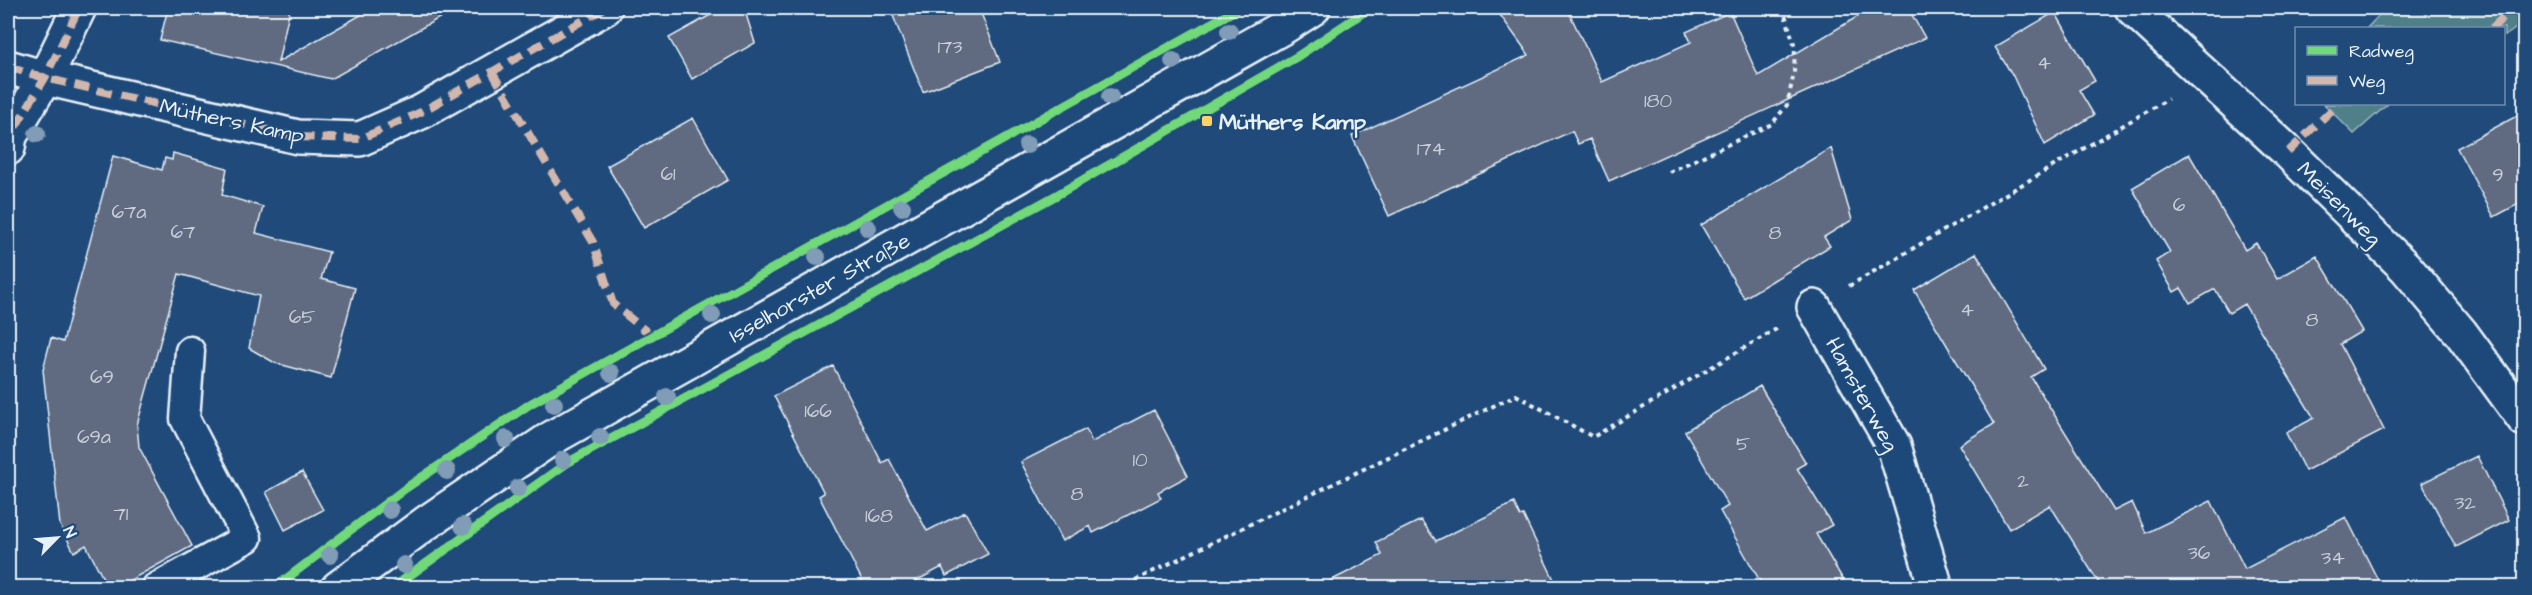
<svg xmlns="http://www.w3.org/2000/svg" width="2532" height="595" viewBox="0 0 2532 595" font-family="'Architects Daughter',sans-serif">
<rect width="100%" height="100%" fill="#1f4a7a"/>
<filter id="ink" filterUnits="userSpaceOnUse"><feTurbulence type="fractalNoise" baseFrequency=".0167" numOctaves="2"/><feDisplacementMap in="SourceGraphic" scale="12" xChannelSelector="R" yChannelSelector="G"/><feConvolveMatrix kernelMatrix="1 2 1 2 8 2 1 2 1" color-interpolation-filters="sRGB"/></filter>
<g filter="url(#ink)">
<path fill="#4f808a" stroke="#9cb8c1" stroke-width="1.5" d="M2386,8H2524C2525,20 2515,31 2504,36V28H2367Z
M2324,104H2388L2354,134Z"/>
<path fill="#606a81" stroke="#e8f1f8" stroke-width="1.5" d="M168,8H290L278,62L373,8H457L331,79L160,40Z
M723,8H744L755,43L692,79L669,38Z
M890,8H979L1000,62L923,92Z
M1495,8H1567L1602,82L1691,42L1686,32L1730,12L1758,76L1872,8H1908L1925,38L1609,181L1590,139L1578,144L1572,131L1389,216L1352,136L1529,55Z
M2055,12L2095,81L2079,90L2094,115L2045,145L2013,76L1995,47Z
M2524,112V201L2494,217L2457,148Z
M693,118L728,180L644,228L607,166Z
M1831,148L1852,220L1824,237L1830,246L1744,298L1701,225Z
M173,153L227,168L222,195L263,207L256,233L329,252L321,279L355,288L331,378L275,363L249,348L259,296L179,274L137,425L139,447L192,546L116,588H108L86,545L74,552L60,525L43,370L51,338L63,342L113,156L162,170L165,158L172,160Z
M2189,154L2245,250L2256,243L2277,279L2317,256L2362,331L2340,344L2384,430L2305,471L2286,433L2314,418L2244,304L2229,313L2215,289L2190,303L2181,288L2174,292L2156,261L2170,252L2132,188Z
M1976,253L2044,369L2031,377L2114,511L2132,502L2146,533L2211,501L2245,569L2346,517L2382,588H2102L2050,505L2009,529L1959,445L1994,424L1914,290Z
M833,366L882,463L889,459L927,531L965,512L988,554L946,576L942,567L903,588H866L819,496L824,493L774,396Z
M1760,386L1806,463L1797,468L1832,525L1816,534L1848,588H1764L1720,511L1728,506L1685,431Z
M1154,410L1188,476L1158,492L1161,498L1093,533L1090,526L1062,541L1021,462L1086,429L1092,442Z
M2477,456L2509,520L2456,547L2422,483Z
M302,472L323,510L285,530L266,492Z
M1514,503L1520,516L1523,515L1558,588H1316L1382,555L1376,542L1421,520L1436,541Z"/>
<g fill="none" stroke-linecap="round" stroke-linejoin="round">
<g stroke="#e8f1f8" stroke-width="33">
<path id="lane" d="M156,588L247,538L185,419L190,351"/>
</g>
<g stroke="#e8f1f8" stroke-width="38">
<path id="street" d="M2132,8L2288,152L2406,268L2461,333L2524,419
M8,67L45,78L298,137L360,139L421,112L605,8
M8,148L10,136L45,78L79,8
M1814,307L1894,446L1936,588"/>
</g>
<g stroke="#e8f1f8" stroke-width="38">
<path id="secondary" d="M338,588L426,523L550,439L1285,26L1313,8"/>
</g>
<path stroke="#e8f1f8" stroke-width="4" stroke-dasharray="4.5 4.5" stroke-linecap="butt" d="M1669,172L1772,124L1787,105L1794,73L1795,47L1783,8
M1849,286L2168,99
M1119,588L1516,395L1593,437L1778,328"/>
<use href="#lane" stroke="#1f4a7a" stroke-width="28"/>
<use href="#street" stroke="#1f4a7a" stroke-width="33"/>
<use href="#secondary" stroke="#1f4a7a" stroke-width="33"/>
<path stroke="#d1b7ad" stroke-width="8" stroke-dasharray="15 8" stroke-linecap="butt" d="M2492,28L2513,8
M8,67L45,78L298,137L360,139L421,112L605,8
M492,72L593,242L613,304L652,336
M8,148L10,136L45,78L79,8
M2288,152L2338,104"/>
<g stroke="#1f4a7a" stroke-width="13">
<path id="cycleway" d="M274,588L406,488L530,404L1239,8
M392,588L567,463L1055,196L1298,56L1370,8"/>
</g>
<use href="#cycleway" stroke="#71d979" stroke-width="9"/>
</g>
<g fill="#819cb6">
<circle cx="1229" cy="31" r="9"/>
<circle cx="1173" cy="61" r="9"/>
<circle cx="1110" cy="97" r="9"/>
<circle cx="37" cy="134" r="9"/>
<circle cx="1027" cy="145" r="9"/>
<circle cx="902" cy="207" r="9"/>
<circle cx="868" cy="228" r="9"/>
<circle cx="817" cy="257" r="9"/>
<circle cx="712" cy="315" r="9"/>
<circle cx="611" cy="373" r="9"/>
<circle cx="667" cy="397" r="9"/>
<circle cx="554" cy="404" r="9"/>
<circle cx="600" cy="437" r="9"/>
<circle cx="506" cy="439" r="9"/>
<circle cx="563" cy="460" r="9"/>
<circle cx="447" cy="471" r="9"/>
<circle cx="518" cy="488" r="9"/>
<circle cx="390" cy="510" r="9"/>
<circle cx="463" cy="526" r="9"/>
<circle cx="330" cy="555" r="9"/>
<circle cx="404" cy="565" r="9"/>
</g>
</g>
<rect fill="#ffd166" stroke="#1f4a7a" stroke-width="2" x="1201" y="115" width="12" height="12" rx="3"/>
<g text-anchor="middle" stroke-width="4.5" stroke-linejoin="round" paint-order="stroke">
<g font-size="20" fill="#c6cfda">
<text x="950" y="53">173</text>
<text x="2044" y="69">4</text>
<text x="1658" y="107">180</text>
<text x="1431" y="155">174</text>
<text x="668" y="180">61</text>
<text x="2498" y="181">9</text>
<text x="2179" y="211">6</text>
<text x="129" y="218">67a</text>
<text x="183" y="238">67</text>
<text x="1775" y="239">8</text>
<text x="1967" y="316">4</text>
<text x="302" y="323">65</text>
<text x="2312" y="326">8</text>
<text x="102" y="383">69</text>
<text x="818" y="417">166</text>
<text x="94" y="443">69a</text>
<text x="1743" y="450">5</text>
<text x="1140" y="466">10</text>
<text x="2023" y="487">2</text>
<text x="1077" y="500">8</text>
<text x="2465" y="509">32</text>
<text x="121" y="520">71</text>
<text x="879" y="522">168</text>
<text x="2199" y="559">36</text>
<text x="2333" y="564">34</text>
</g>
<g font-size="22" fill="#e8f1f8" stroke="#1f4a7a">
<text transform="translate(232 120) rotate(12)" y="8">Müthers Kamp</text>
<text transform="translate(2340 203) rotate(45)" y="8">Meisenweg</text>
<text transform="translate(819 287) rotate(-29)" y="8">Isselhorster Straße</text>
<text transform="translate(1863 394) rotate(61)" y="8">Hamsterweg</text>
</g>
<g font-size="22" font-weight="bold" fill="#e8f1f8" stroke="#1f4a7a" text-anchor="start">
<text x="1219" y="129">Müthers Kamp</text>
</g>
</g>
<rect width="2532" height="595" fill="none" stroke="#1f4a7a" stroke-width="30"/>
<rect x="15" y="15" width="2502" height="565" fill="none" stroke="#e8f1f8" stroke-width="2" filter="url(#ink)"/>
<rect x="2295" y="27" width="210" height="78" fill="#1f4a7a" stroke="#6f8dac" stroke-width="1.5"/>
<rect x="2307" y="46" width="30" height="9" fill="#71d979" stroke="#6f8dac" stroke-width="1.5"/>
<text x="2349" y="57" font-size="18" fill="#e8f1f8">Radweg</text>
<rect x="2307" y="76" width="30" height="9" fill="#d1b7ad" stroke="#6f8dac" stroke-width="1.5"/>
<text x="2349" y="87" font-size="18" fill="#e8f1f8">Weg</text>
<g transform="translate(57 538) rotate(65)" stroke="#1f4a7a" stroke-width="4.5" paint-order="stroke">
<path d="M0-4.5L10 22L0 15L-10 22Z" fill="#e8f1f8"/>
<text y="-9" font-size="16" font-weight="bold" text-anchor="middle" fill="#e8f1f8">N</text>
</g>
</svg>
